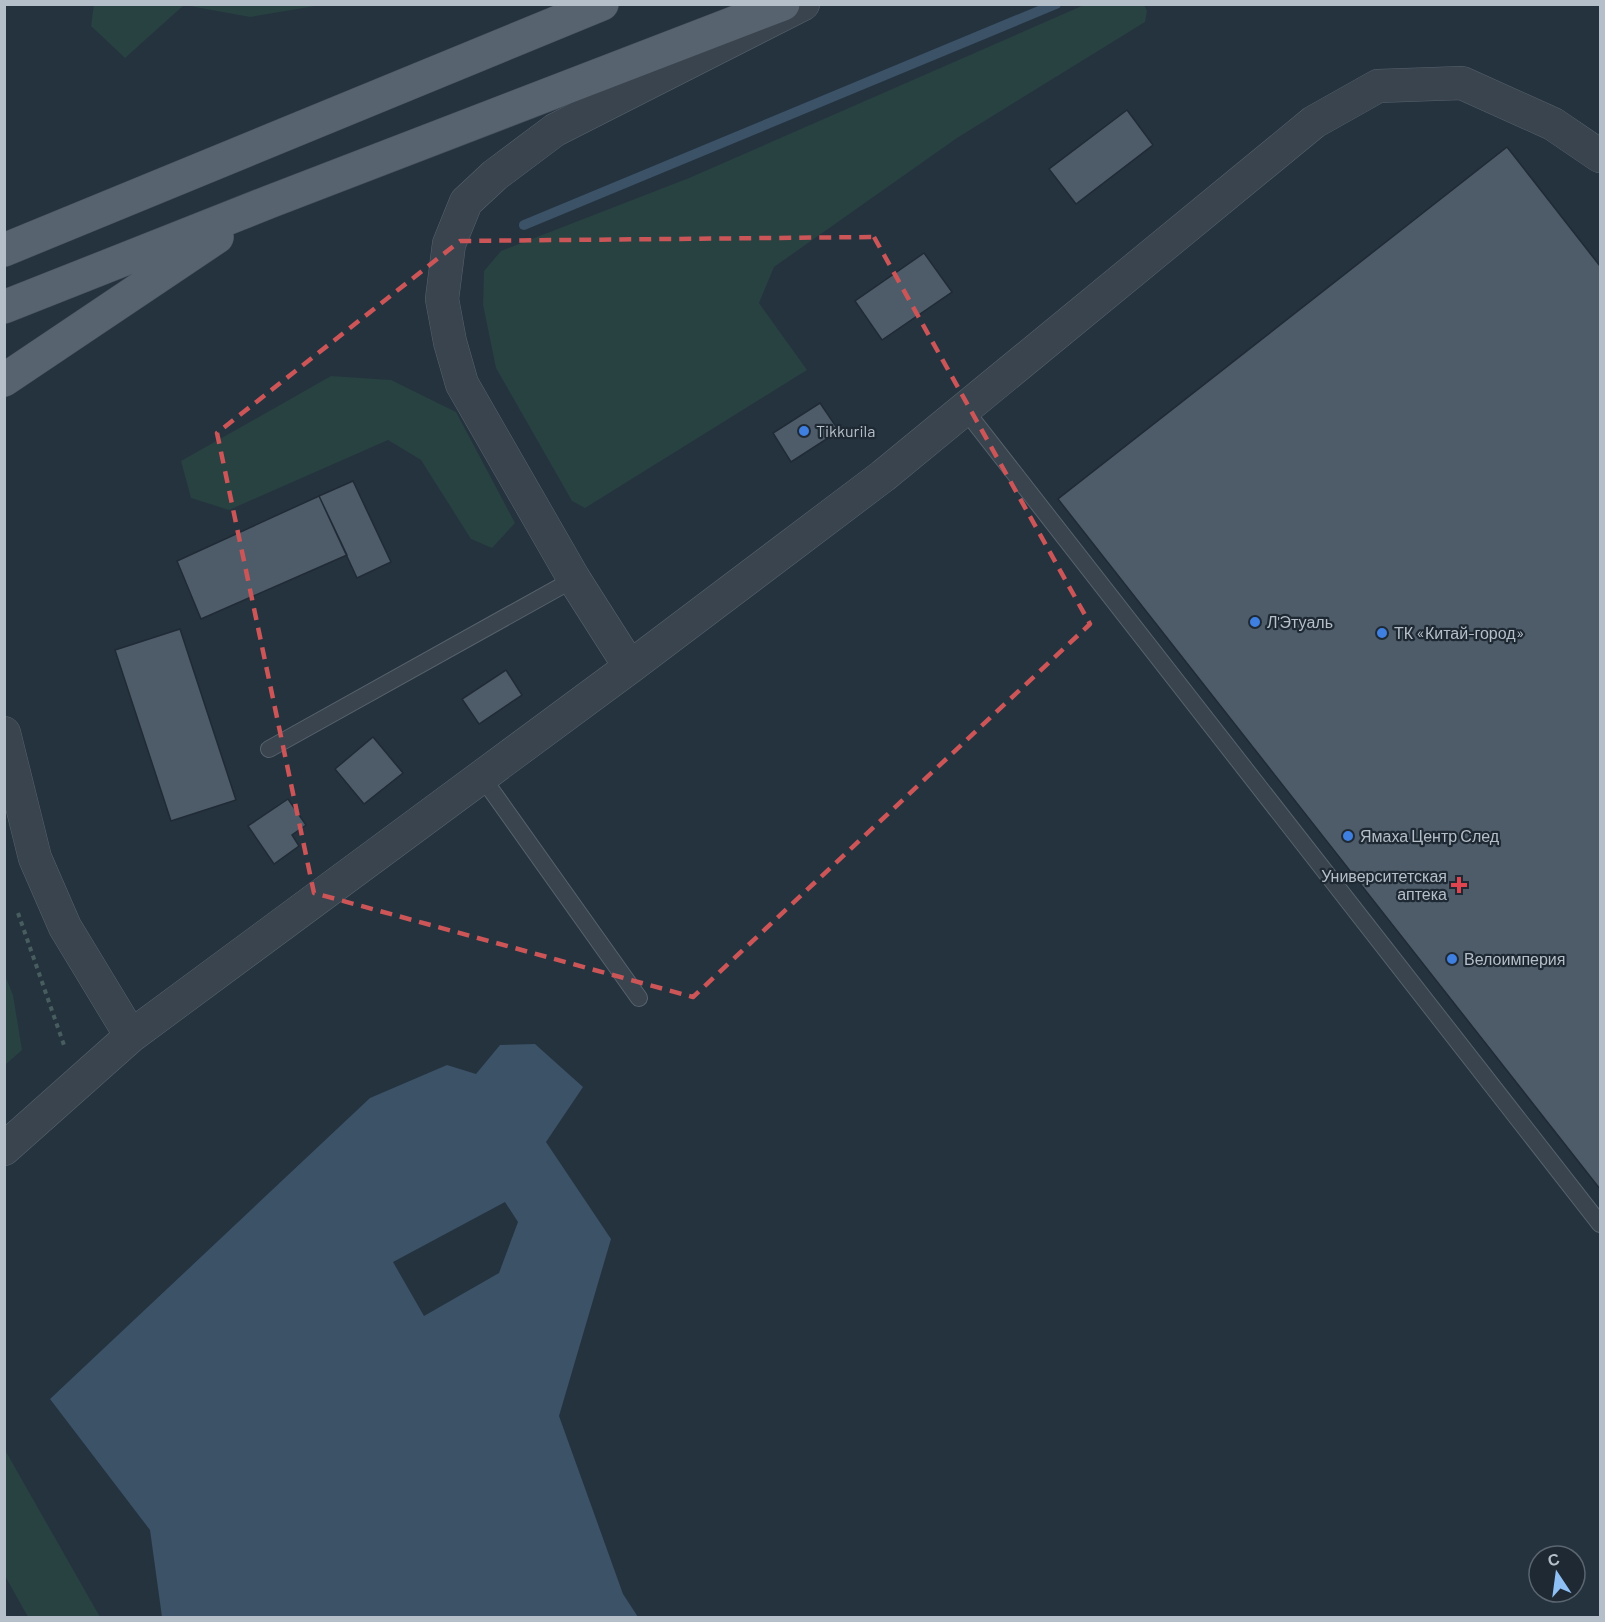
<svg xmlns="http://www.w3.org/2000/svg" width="1605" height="1622" viewBox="0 0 1605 1622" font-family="Barlow,sans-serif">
<rect width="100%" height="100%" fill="#25333f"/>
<path fill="#284141" d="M94,4H321V5L250,17L184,5L125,58L91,26Z
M1084,5H1144L1147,11L1145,22L957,138L774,267L759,303L807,370L585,508L572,501L496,368L483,305L484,271L501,251L689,178Z
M331,376L391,380L456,412L515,523L492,548L471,539L421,460L388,440L229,510L191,498L181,461Z
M4,973L13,995L22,1050L5,1065Z
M5,1450L100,1617H28L5,1576Z"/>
<path fill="#3b5267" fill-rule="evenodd" d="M535,1044L583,1087L546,1142L611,1239L559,1416L623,1594L638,1617H162L150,1530L50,1399L370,1098L447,1065L476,1074L500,1045ZM505,1202L518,1222L499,1273L424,1316L393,1262Z"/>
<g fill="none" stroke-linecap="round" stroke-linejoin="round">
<path stroke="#3b5267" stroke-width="10" d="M524,225L1056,4"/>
</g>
<path fill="#4e5c69" stroke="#202b36" stroke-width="1.5" d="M1127,110L1153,145L1076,204L1049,169Z
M1507,147L1600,266V1189L1058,499Z
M924,253L952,292L882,340L855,301Z
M820,403L839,431L791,462L773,433Z
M353,481L391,562L357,578L319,496Z
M319,496L347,555L201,619L177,561Z
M180,629L236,800L171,821L115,650Z
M506,670L522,695L479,724L462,699Z
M373,737L403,773L364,804L335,769Z
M288,799L306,825L292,835L299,846L274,864L248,826Z"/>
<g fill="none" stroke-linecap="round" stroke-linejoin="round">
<g stroke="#57626c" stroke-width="18">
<path id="lane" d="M965,410L1600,1224
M269,749L574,579
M482,777L639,998"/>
</g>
<g stroke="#57626c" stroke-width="34">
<path id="street" d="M630,667L574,579L462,384L450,342L442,299L449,244L466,202L495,175L555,130L803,4
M4,733L35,858L65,927L131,1036
M4,1149L131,1036L630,667L883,476L1314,122L1378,86L1462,83L1553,124L1600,156"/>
</g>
<g stroke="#45505b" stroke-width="34">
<path id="primary" d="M4,250L602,4
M4,307L269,202L783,4
M4,380L217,237"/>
</g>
<path stroke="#475d5e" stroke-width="4" stroke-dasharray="4.5 4.5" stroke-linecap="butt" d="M18,913L65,1048"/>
<use href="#lane" stroke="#39444f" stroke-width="16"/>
<use href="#street" stroke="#39444f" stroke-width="33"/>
<use href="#primary" stroke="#57636e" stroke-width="33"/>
</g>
<path fill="none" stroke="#cc5558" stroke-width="4.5" stroke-dasharray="12 8" stroke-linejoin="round" d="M874,237L1090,624L693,997L314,893L217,433L460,241Z"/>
<g fill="#3f7fe0" stroke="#1e2934" stroke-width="2">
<circle cx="804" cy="431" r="6"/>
<circle cx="1255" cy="622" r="6"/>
<circle cx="1382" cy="633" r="6"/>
<circle cx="1348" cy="836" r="6"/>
<circle cx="1452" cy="959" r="6"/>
</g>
<path fill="#e0444e" stroke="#1e2934" stroke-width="2" d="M1456 876h6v6h6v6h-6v6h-6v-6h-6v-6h6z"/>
<g text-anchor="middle" stroke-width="4.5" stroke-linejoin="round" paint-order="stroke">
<g font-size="16" fill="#b5bfc9" stroke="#1e2934" text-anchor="start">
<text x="816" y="437">Tikkurila</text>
<text x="1267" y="628">Л'Этуаль</text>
<text x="1394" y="639">ТК «Китай-город»</text>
<text x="1360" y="842">Ямаха Центр След</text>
<text x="1447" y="882" text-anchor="end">Университетская<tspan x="1447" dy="18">аптека</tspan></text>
<text x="1464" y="965">Велоимперия</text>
</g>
</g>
<rect width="1605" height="1622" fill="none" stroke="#b5bfc9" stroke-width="12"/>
<g transform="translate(1557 1574) rotate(347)"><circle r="28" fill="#1e2934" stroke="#5a6570" stroke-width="1.5"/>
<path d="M0-4.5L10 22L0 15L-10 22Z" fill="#8ec0f6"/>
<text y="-9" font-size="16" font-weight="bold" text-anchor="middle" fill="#b5bfc9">С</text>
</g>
</svg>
